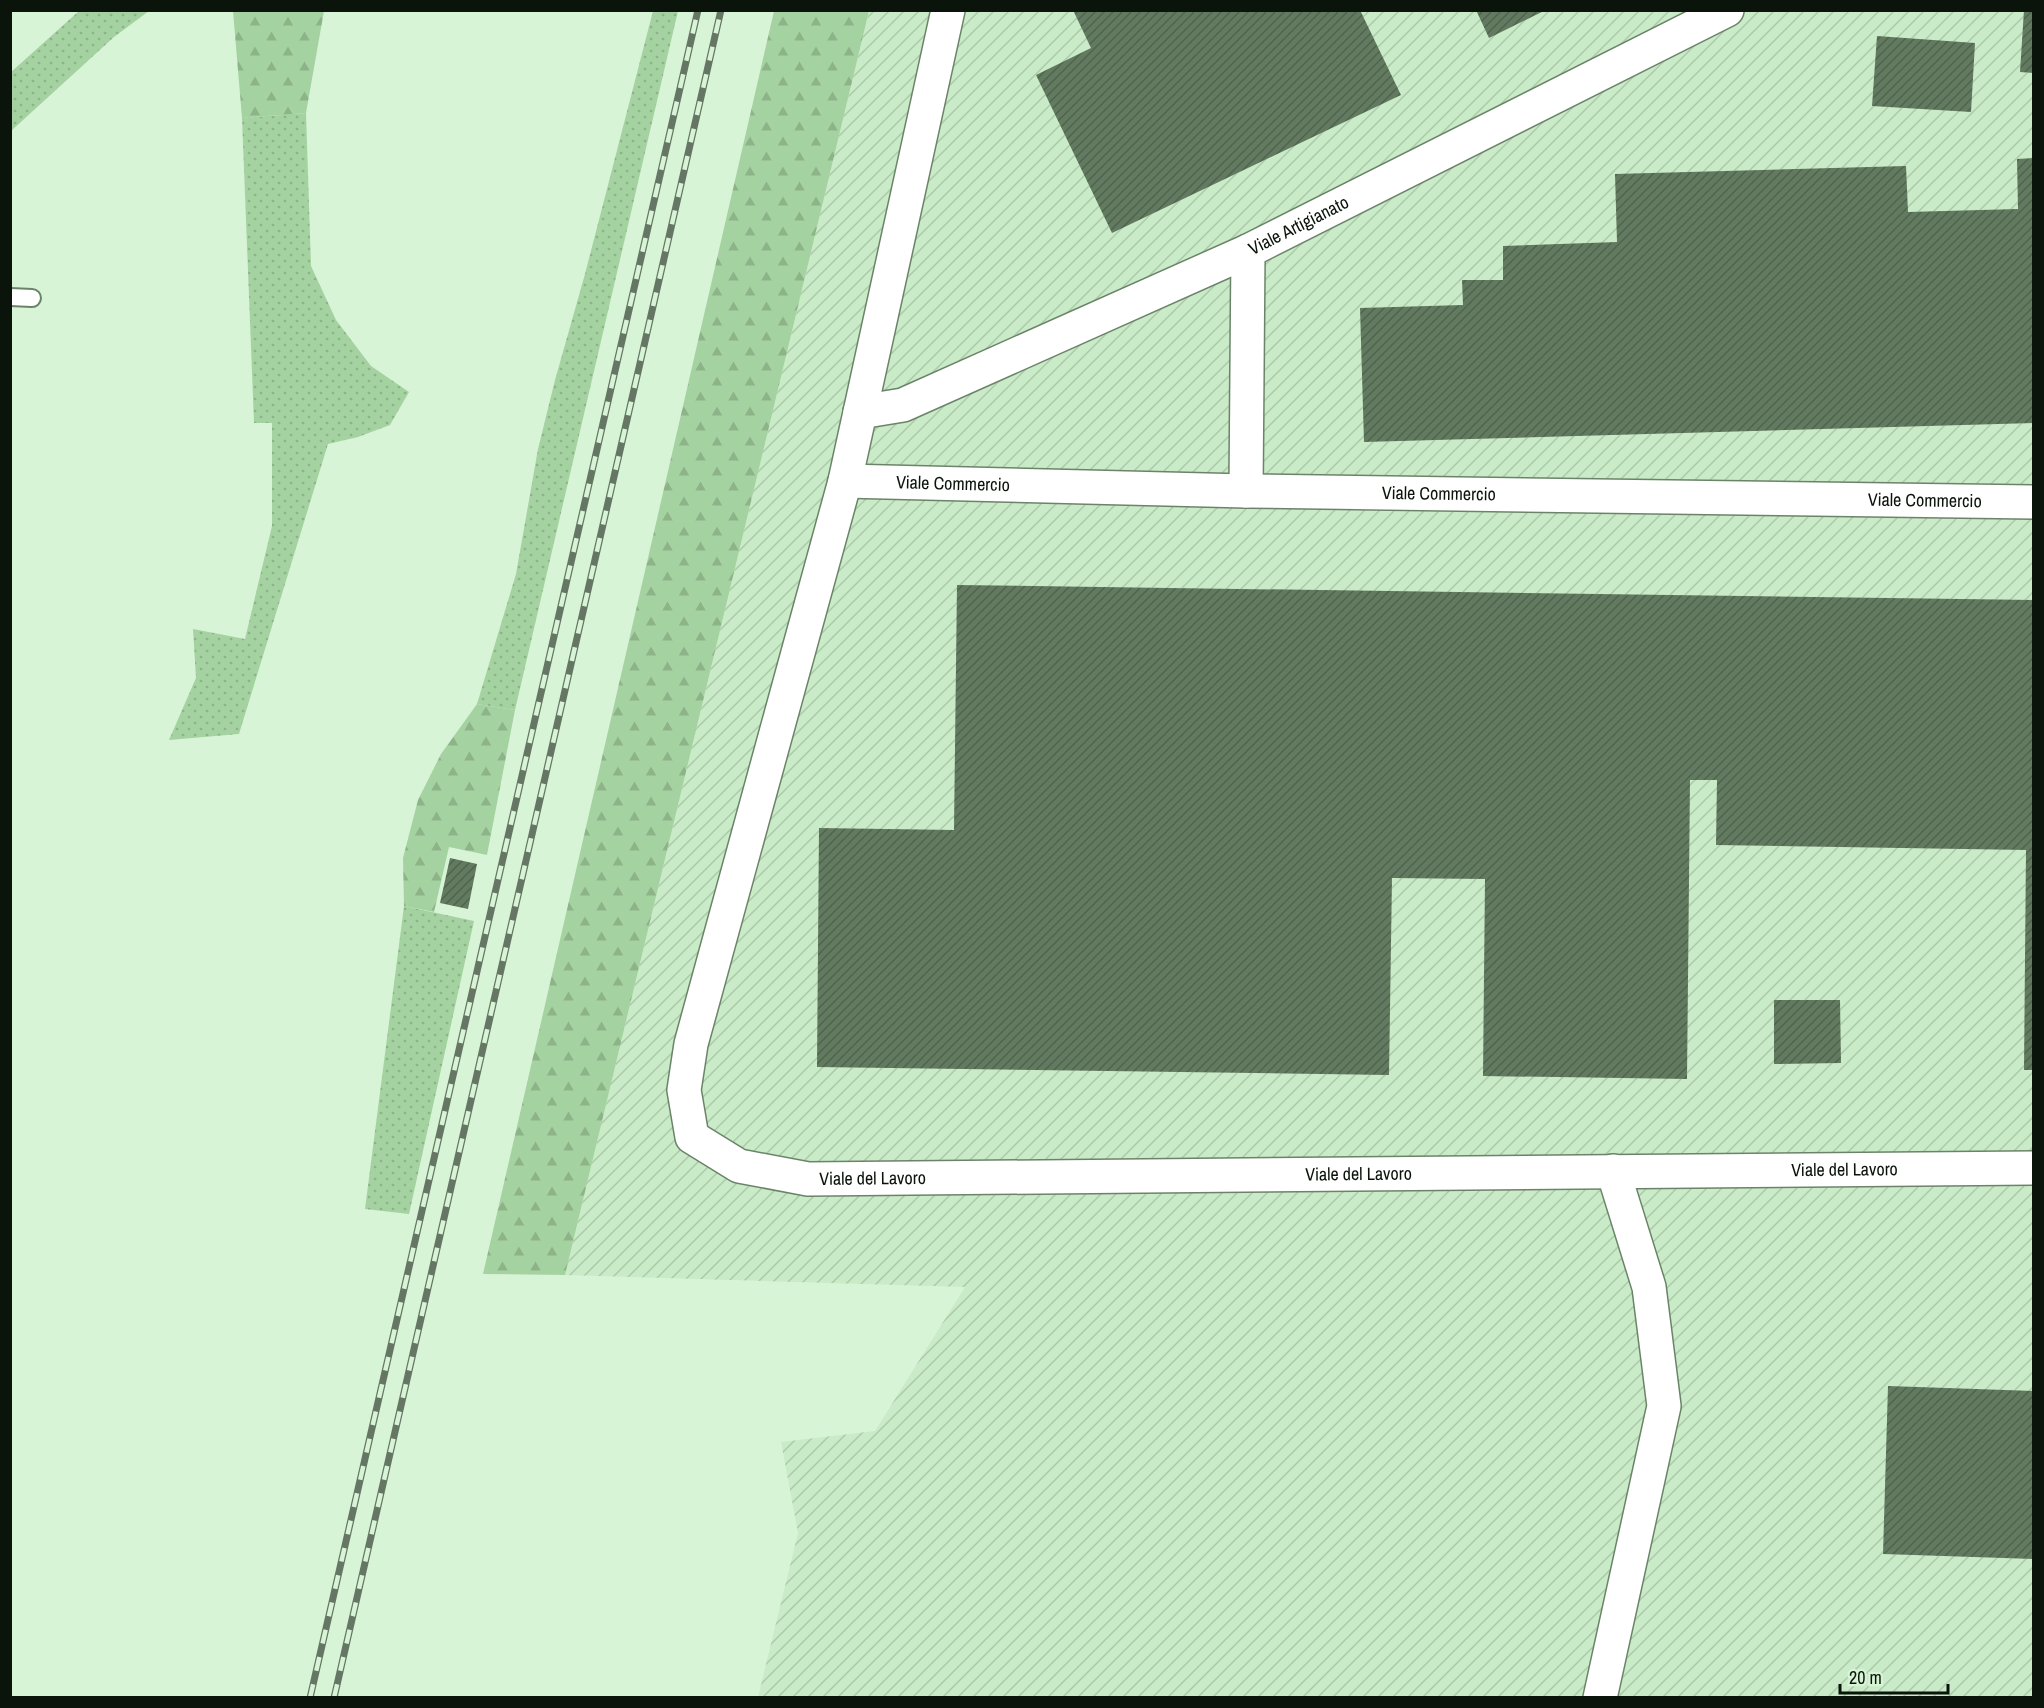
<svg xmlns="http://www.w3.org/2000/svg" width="2044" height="1708" viewBox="0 0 2044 1708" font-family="'Archivo Narrow',sans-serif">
<defs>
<pattern id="industrial-furrows" width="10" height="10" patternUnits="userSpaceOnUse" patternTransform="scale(1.5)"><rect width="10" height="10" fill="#caebc7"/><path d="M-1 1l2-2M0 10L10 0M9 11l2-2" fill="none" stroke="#acc9aa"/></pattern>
<pattern id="grass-dots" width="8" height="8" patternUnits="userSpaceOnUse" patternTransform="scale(1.5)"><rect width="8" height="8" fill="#a5d2a1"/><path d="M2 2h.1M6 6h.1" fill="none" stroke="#8db389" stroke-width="1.8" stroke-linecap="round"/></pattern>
<pattern id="forest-firs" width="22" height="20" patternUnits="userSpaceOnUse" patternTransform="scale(1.5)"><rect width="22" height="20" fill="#a5d2a1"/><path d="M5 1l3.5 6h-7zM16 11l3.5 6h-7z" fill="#8db389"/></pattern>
<pattern id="building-hatch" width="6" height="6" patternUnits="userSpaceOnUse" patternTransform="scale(1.5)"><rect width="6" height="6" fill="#627a60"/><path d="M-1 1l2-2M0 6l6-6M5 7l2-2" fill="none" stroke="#4f634d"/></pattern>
</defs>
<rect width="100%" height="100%" fill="#d8f4d6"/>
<path fill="url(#industrial-furrows)" d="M869,11H2033V1697H758L798,1533L781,1442L875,1431L965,1287L565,1275Z"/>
<path fill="url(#grass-dots)" d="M79,11H149L114,37L11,131V72Z
M653,11H678L515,710L477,704L516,574L538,449L555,380L585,274Z
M306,113L311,266L336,320L371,366L409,392L390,425L358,437L328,444L239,734L169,740L196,678L193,629L245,639L272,526V423H254L242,118Z
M404,906L474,921L409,1214L365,1209Z"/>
<path fill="url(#forest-firs)" d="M233,11H324L306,113L242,118Z
M774,11H869L565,1275L483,1274Z
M477,704L515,710L487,855L449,847L434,912L404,906L403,858L418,800L441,754Z"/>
<path fill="url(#building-hatch)" d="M1073,10H1360L1401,95L1112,233L1036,75L1091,48Z
M1476,10H1546L1489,38Z
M2024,10H2034V73L2020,72Z
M1877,36L1975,43L1971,112L1872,106Z
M2034,158V423L1364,442L1360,308L1463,305L1462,280H1503V246L1617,242L1615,174L1906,166L1908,212L2018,209L2017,159Z
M957,585L2034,600V1070H2024L2026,850L1716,845L1717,780H1690L1687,1079L1483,1076L1485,879L1392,878L1389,1075L817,1067L819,828L954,830Z
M450,858L477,864L468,909L440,903Z
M1774,1000H1840L1841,1063L1774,1064Z
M1888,1386L2034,1391V1559L1883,1554Z"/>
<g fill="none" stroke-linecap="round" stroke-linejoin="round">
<g stroke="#6b8469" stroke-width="20">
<path id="lane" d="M10,297L32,298"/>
</g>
<g stroke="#6b8469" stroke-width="36">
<g id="street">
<path id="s1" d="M948,10L845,481L691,1044L684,1090L692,1137L739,1166L808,1179L2034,1168"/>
<path id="s2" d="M860,412L903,405L1248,251L1727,10"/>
<path id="s3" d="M845,481L1246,491L2034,502"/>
<path d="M1246,491L1248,251"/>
<path d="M1600,1698L1664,1406L1649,1287L1613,1171"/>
</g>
</g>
<use href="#lane" stroke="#fff" stroke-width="16"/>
<use href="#street" stroke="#fff" stroke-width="33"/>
<g stroke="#657764" stroke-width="7">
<path id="rail" d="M310,1698L698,10
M334,1698L721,10"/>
</g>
<use href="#rail" stroke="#d8f4d6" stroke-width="4.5" stroke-dasharray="14" stroke-linecap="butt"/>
</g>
<g text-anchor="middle" stroke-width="4.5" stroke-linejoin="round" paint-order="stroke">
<g font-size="18" fill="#0a140a" stroke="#d8f4d6">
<text dy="6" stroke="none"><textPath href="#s2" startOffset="478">Viale Artigianato</textPath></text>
<text dy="6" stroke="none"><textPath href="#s3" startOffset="108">Viale Commercio</textPath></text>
<text dy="6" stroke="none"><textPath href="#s3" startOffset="594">Viale Commercio</textPath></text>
<text dy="6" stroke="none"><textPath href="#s3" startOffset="1080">Viale Commercio</textPath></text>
<text dy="6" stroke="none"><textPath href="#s1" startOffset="2322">Viale del Lavoro</textPath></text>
<text dy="6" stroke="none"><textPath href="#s1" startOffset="1836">Viale del Lavoro</textPath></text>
<text dy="6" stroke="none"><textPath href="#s1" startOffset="1350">Viale del Lavoro</textPath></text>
</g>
</g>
<rect width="2044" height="1708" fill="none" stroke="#0a140a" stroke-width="24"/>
<path d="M1840 1684v9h108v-9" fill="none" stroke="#0a140a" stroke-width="3"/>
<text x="1849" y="1684" font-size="18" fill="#0a140a" stroke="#d8f4d6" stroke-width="4.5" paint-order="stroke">20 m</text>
</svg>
